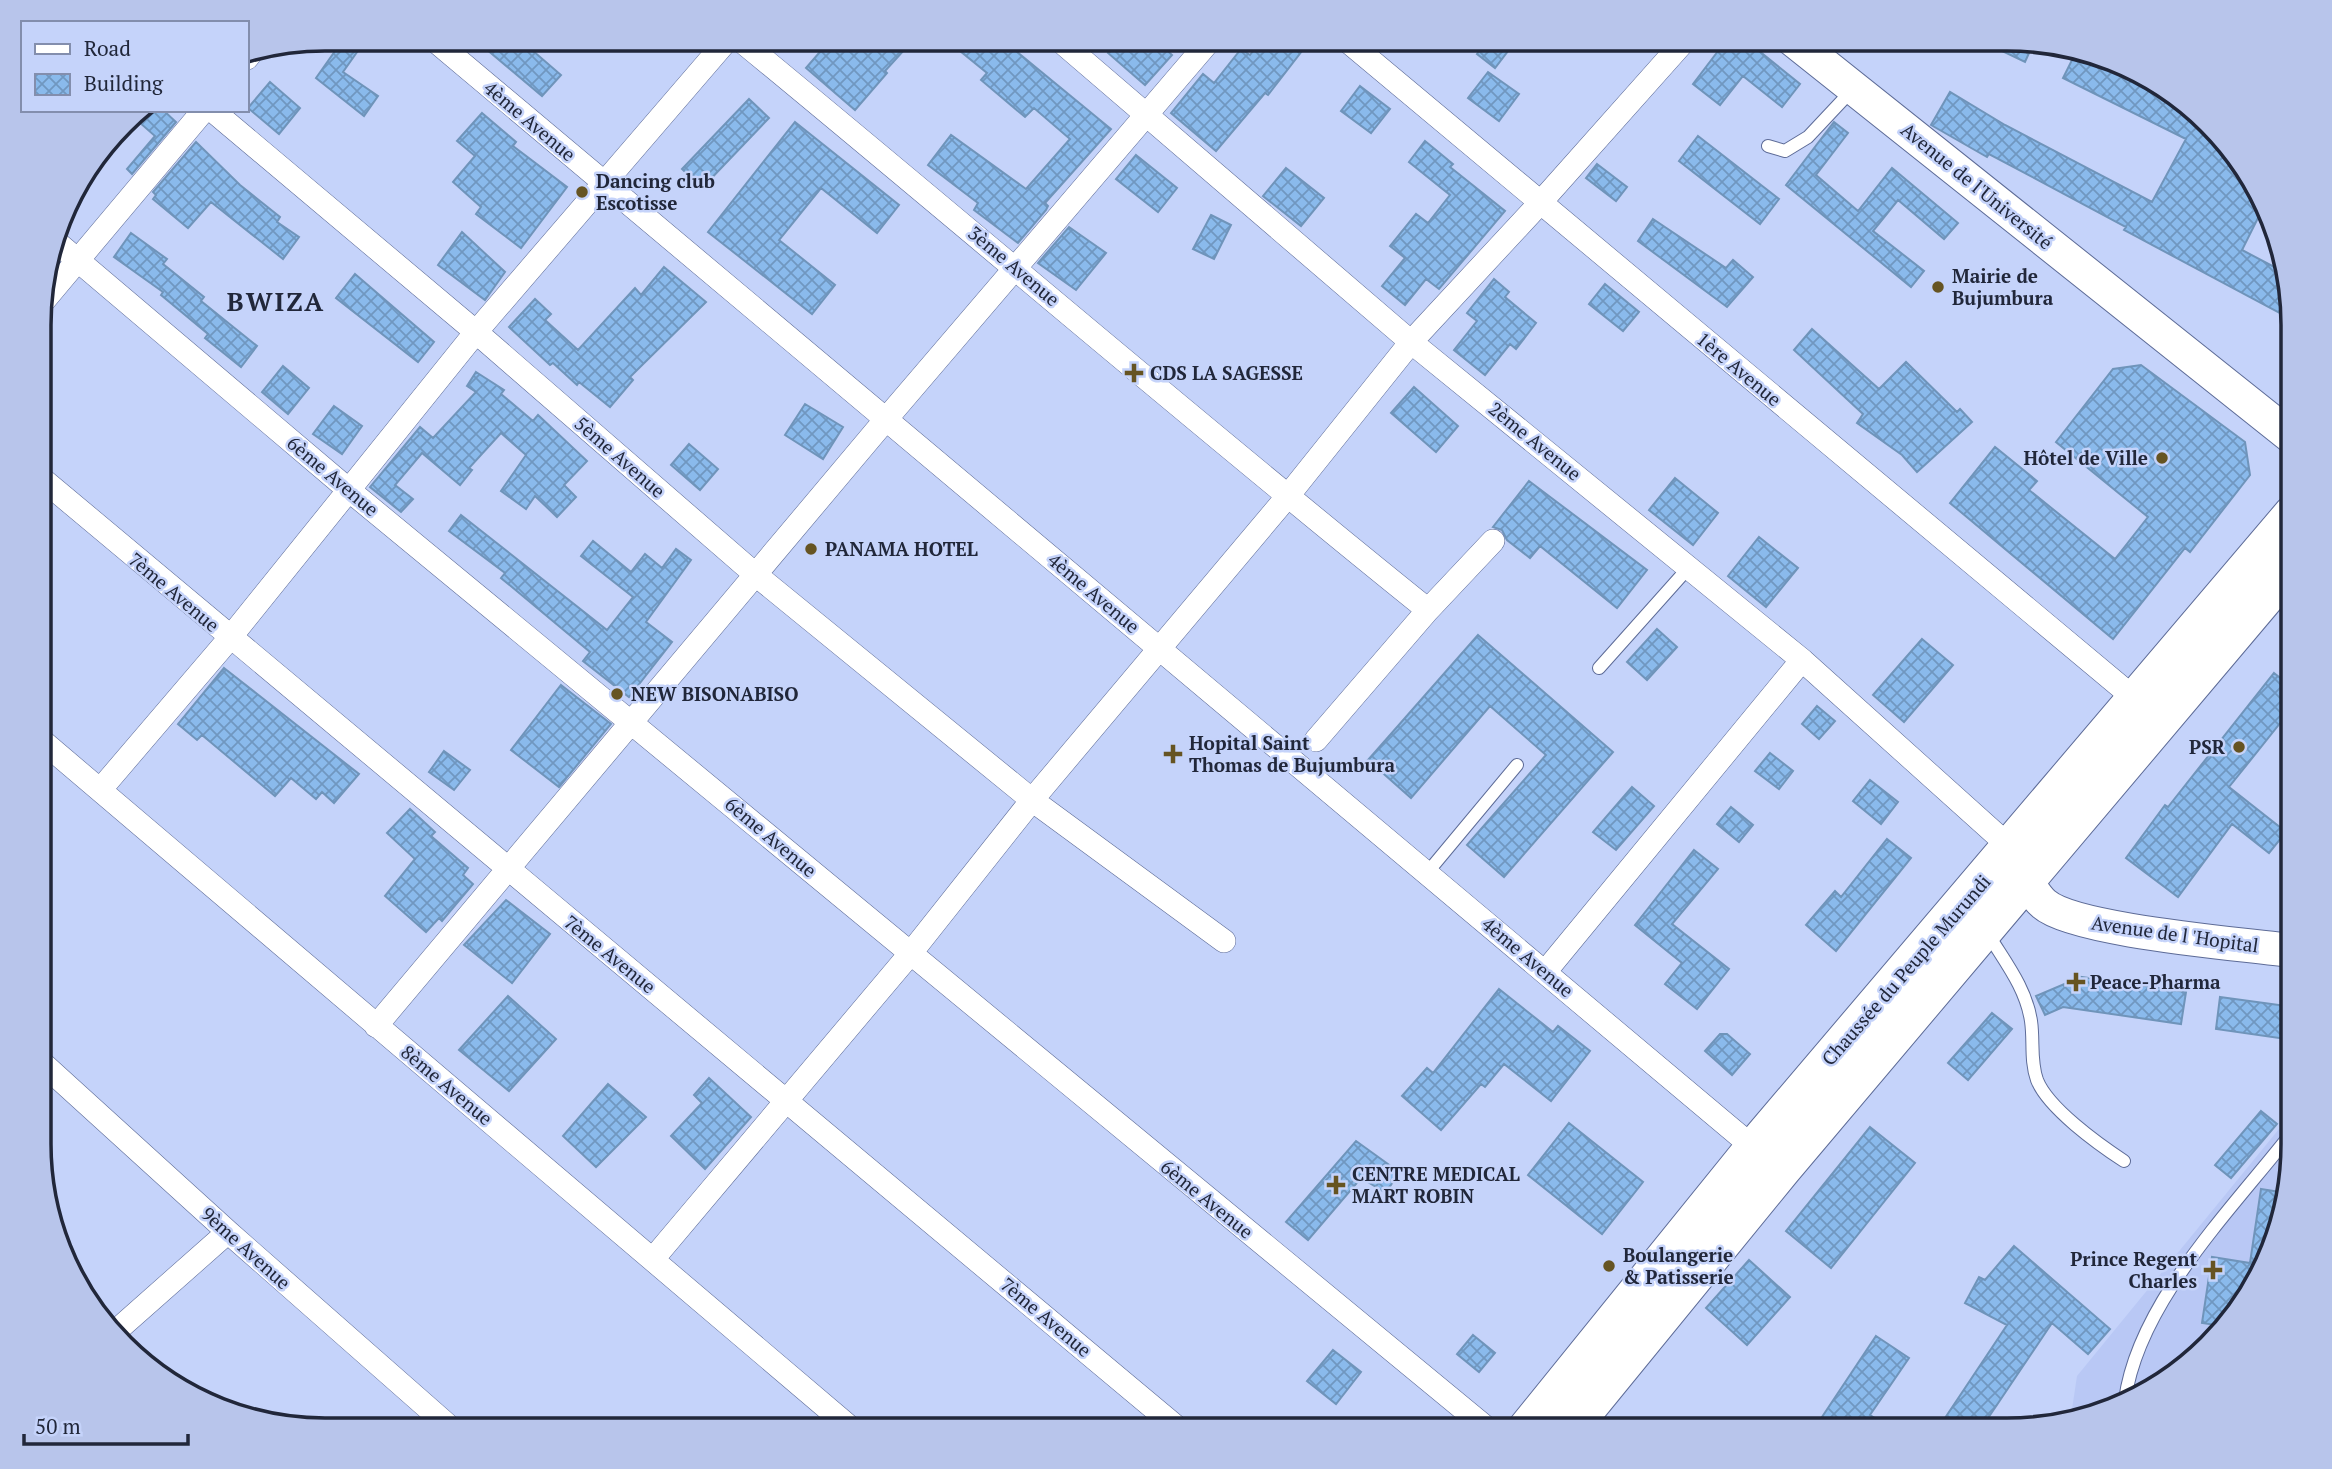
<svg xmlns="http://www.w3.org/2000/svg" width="2332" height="1469" viewBox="0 0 2332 1469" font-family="'PT Serif',serif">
<defs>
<pattern id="building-cross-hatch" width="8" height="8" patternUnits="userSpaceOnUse" patternTransform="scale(1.75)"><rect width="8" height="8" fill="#8abaec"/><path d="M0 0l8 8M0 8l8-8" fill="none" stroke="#7097c0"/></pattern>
</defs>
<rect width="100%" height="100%" fill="#c5d3fa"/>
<path fill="#b9c8f5" d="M2293,1112V1163L2278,1236L2246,1303L2151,1392L2071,1416L2077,1376Z"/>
<path fill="url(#building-cross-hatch)" stroke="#6f94ba" stroke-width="2" d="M367,38L343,72L378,96L364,116L316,78L335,51L319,40Z
M473,38H518L561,75L542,96Z
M832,38H915L885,71L887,73L855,110L806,68Z
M944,38H1000L1111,129L1045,203L1048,206L1046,210L1018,243L974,210L978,203L928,165L951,135L1026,189L1070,139L1034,108L1025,117L981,80L987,73Z
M1121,38H1154L1172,55L1145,85L1108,53Z
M1263,38H1312L1268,95L1265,93L1216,151L1171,113L1203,74L1214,83L1241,49L1250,55Z
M1489,38H1518L1495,68L1477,54Z
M1728,38H1743L1800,84L1782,107L1743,76L1720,105L1693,84Z
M1975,38H2008L2034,42L2025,62Z
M2078,48L2173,94L2255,182L2263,208L2242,250L2282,271L2293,306V320L2124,230L2126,227L1989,154L1987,157L1931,125L1950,92L2005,125L2152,202L2186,139L2063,78Z
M1488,72L1519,94L1499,121L1468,98Z
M270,82L300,108L279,134L248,108Z
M1360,86L1390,109L1371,133L1341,111Z
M749,99L769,118L702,188L682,169Z
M135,110H163L176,122L132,174L127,169L155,136L131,115Z
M482,113L516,142L513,146L567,187L521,248L476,214L481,207L453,182L475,156L457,141Z
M795,122L899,205L877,233L821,188L779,240L835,285L812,314L708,232Z
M1834,122L1848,133L1816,175L1858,211L1892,168L1958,223L1944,239L1898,200L1873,231L1924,271L1911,287L1786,185Z
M1698,136L1779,199L1760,224L1679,161Z
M1425,141L1453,164L1450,167L1505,211L1439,289L1426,279L1405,305L1382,286L1405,258L1390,246L1416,214L1428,223L1450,195L1409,162Z
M196,142L240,185L280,217L277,222L299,237L283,259L211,202L188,228L153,199L156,195L153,192Z
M1136,155L1177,188L1158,212L1116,179Z
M1597,164L1627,187L1616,201L1586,178Z
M1286,168L1324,198L1301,226L1263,196Z
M1211,215L1231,225L1214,259L1193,249Z
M1653,219L1726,268L1733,260L1753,277L1727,307L1638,241Z
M1069,227L1106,253L1076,290L1038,263Z
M462,232L505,272L485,300L438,265Z
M131,233L167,259L163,264L204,297L201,301L257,346L241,367L205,338L208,334L161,295L163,292L114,257Z
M664,267L706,302L630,377L633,380L610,407L579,382L577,385L553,363L550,365L509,327L535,299L551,314L545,320L578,350L635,288L641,295Z
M355,274L434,342L418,362L336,298Z
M1494,279L1509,292L1505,297L1536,323L1516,349L1510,344L1485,375L1454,350L1477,321L1467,313Z
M1605,284L1639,312L1623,331L1589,304Z
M1812,329L1879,389L1906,362L1957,412L1960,409L1972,422L1917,472L1902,455L1857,423L1863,414L1794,350Z
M2141,365L2245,442L2250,475L2190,552L2185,548L2113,639L1950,503L1995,447L2037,481L2029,490L2115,559L2148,517L2056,442L2113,369Z
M283,366L309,388L288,414L262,392Z
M476,372L504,390L501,394L533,421L538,415L587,461L564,485L576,497L557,517L535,496L526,509L501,491L526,455L501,433L469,468L472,470L460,485L422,453L395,485L413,499L401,512L370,487L420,427L433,438L476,392L467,386Z
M1414,387L1458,426L1436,452L1391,413Z
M805,404L843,427L823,459L785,435Z
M334,406L362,426L342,454L313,434Z
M689,444L718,469L700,490L671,465Z
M1675,478L1718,513L1693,545L1649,510Z
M1529,481L1647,570L1617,608L1540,546L1530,558L1507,540L1502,530L1493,527Z
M461,515L607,630L633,597L581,556L593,541L631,572L645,554L662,568L676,549L691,560L646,622L672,642L629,697L583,661L590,652L501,578L505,573L449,531Z
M1759,537L1798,568L1766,607L1728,576Z
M1657,629L1677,647L1647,680L1627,662Z
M1478,635L1613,752L1504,877L1467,845L1546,755L1490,706L1411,798L1368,760Z
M1922,639L1953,665L1904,722L1873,695Z
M224,668L359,774L334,803L322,792L316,799L291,778L275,796L202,735L197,740L178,724Z
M2274,673L2293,688V707L2229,787L2286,832L2269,853L2232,824L2178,897L2126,858L2165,805L2168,807Z
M561,685L611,724L559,787L511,750Z
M1817,706L1835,721L1819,739L1802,724Z
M444,751L470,770L454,790L429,772Z
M1770,753L1793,771L1779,789L1755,771Z
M1870,780L1898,802L1881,824L1853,801Z
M1632,787L1654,806L1616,850L1593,832Z
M1731,807L1753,825L1739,842L1717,824Z
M410,809L435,832L431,836L468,868L463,875L473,884L442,921L439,918L426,932L385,896L415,859L387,833Z
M1887,839L1911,858L1836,951L1806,925L1835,891L1841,897Z
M1694,850L1718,869L1672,924L1729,969L1697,1009L1665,984L1682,963L1635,925Z
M506,900L550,934L512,983L464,945Z
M2075,976L2186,992L2181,1024L2063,1007L2045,1015L2036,996L2074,980Z
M1499,989L1553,1032L1558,1026L1590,1051L1551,1101L1504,1064L1485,1087L1481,1084L1441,1130L1402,1096L1427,1068L1433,1073Z
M508,996L556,1039L509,1091L459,1050Z
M2220,997L2293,1007V1040L2216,1029Z
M1992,1013L2012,1029L1968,1080L1948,1063Z
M1720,1034H1727L1750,1054L1732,1075L1705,1051Z
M709,1078L751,1117L705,1169L671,1136L702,1103L694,1095Z
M608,1084L646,1117L596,1167L563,1136Z
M2261,1111L2277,1124L2231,1178L2215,1165Z
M1569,1123L1643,1182L1602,1234L1528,1175Z
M1870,1127L1915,1163L1831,1268L1786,1231Z
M1356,1141L1399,1172L1386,1193L1361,1178L1308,1240L1286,1222Z
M2261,1189L2287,1193L2278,1236L2246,1303L2222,1326L2202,1323L2212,1257L2250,1263Z
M2014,1246L2110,1329L2088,1354L2052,1323L1980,1430H1937L2007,1325L1965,1303L1979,1277L1985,1280Z
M1749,1260L1790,1297L1747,1345L1706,1308Z
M1473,1335L1495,1353L1479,1372L1457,1354Z
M1876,1336L1909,1358L1870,1415L1894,1430H1835L1820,1420Z
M1333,1350L1361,1372L1336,1404L1307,1381Z"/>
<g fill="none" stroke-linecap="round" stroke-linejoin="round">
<g stroke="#5d6b97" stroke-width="14">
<path id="lane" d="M1768,146L1785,151L1808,137L1854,88
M1599,668L1690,566
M1427,873L1517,765
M1988,934C2005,962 2026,988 2031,1021C2034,1041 2030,1060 2037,1080C2048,1108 2098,1144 2124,1161
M2125,1400C2138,1302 2233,1208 2293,1131"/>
</g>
<g stroke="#5d6b97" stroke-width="24">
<path id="street" d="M433,39L1754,1148
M739,39C969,228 1195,423 1428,610
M1058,39L1411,342L1802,660L2010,847
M1345,39L2134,698
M247,58L251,53
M212,110L476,332L756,575L1032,800L1224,941
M55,241L350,491L1489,1430
M41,304L204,110
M41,478L1180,1430
M41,740L853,1430
M1316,740L1428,610L1493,541
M100,790L229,639L476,332L728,39
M1545,972L1802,660
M376,1026L887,418L1211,39
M41,1062L228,1232L453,1430
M653,1259L910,954L1032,800L1287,497L1411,342L1540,203L1686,39
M115,1332L228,1232"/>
</g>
<g stroke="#5d6b97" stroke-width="35">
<path id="secondary" d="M1792,39L2293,438
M2016,858C2023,872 2031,893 2044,904C2075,931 2244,944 2293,951"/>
</g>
<g stroke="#5d6b97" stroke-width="40">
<path id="highway" d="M1526,1430L1754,1148L2293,514
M1569,1430L1782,1169L2293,564"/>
</g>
<use href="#lane" stroke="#fff" stroke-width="12"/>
<use href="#street" stroke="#fff" stroke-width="23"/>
<use href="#secondary" stroke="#fff" stroke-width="33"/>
<use href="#highway" stroke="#fff" stroke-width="38"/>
</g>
<g fill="#665422" stroke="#c5d3fa" stroke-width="2.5">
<circle cx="582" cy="192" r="7"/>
<circle cx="1938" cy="287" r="7"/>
<path d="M1130.5 362.5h7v7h7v7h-7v7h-7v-7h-7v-7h7z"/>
<circle cx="2162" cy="458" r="7"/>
<circle cx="811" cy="549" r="7"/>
<circle cx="617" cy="694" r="7"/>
<circle cx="2239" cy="747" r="7"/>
<path d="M1169.5 743.5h7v7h7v7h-7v7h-7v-7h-7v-7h7z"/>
<path d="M2072.5 971.5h7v7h7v7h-7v7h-7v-7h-7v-7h7z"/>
<path d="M1332.5 1174.5h7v7h7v7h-7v7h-7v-7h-7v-7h7z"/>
<circle cx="1609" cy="1266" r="7"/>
<path d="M2209.5 1259.5h7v7h7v7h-7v7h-7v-7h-7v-7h7z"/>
</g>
<g text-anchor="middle" stroke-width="5" stroke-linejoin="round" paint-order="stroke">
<g font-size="19" fill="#21273a" stroke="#c5d3fa">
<text transform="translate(530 121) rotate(40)" y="7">4ème Avenue</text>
<text transform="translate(1977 186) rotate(39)" y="7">Avenue de l'Université</text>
<text transform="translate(1014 266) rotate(40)" y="7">3ème Avenue</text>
<text transform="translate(1739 369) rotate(40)" y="7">1ère Avenue</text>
<text transform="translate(1535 441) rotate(39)" y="7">2ème Avenue</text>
<text transform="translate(620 457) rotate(41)" y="7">5ème Avenue</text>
<text transform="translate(333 476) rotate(40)" y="7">6ème Avenue</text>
<text transform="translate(174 592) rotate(40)" y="7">7ème Avenue</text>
<text transform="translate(1094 593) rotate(40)" y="7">4ème Avenue</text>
<text transform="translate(771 837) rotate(40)" y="7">6ème Avenue</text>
<text transform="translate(2175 934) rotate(8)" y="7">Avenue de l 'Hopital</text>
<text transform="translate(610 954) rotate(39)" y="7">7ème Avenue</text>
<text transform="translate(1528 957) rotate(40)" y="7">4ème Avenue</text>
<text transform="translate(1906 970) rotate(-49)" y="7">Chaussée du Peuple Murundi</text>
<text transform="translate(447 1085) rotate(40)" y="7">8ème Avenue</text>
<text transform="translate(1207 1199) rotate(39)" y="7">6ème Avenue</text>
<text transform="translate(246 1248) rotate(42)" y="7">9ème Avenue</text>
<text transform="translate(1046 1317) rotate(40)" y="7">7ème Avenue</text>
</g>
<g font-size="19" font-weight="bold" fill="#21273a" stroke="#c5d3fa" text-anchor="start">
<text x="596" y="188">Dancing club<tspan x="596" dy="22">Escotisse</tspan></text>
<text x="1952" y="283">Mairie de<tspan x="1952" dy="22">Bujumbura</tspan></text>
<text x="1150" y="380">CDS LA SAGESSE</text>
<text x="2148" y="465" text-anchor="end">Hôtel de Ville</text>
<text x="825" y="556">PANAMA HOTEL</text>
<text x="631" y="701">NEW BISONABISO</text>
<text x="1189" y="750">Hopital Saint<tspan x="1189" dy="22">Thomas de Bujumbura</tspan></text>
<text x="2225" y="754" text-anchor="end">PSR</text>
<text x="2090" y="989">Peace-Pharma</text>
<text x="1352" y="1181">CENTRE MEDICAL<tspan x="1352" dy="22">MART ROBIN</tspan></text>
<text x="1623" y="1262">Boulangerie<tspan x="1623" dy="22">&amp; Patisserie</tspan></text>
<text x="2197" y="1266" text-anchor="end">Prince Regent<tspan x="2197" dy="22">Charles</tspan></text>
</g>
<g font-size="26" font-weight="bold" letter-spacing="2" fill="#21273a" stroke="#c5d3fa">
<text x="276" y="311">BWIZA</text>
</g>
</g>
<path d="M0 0H2332V1469H0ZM325 51H2007A274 274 0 0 1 2281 325V1144A274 274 0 0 1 2007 1418H325A274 274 0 0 1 51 1144V325A274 274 0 0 1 325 51Z" fill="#b8c5eb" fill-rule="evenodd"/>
<path fill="none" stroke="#21273a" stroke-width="3.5" d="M325 51H2007A274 274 0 0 1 2281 325V1144A274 274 0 0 1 2007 1418H325A274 274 0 0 1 51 1144V325A274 274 0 0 1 325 51Z"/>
<rect x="21" y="21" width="228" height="91" fill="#c5d3fa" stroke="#838ead" stroke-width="2"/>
<rect x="35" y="44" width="35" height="10" fill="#ffffff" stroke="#838ead" stroke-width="2"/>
<text x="84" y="56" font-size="21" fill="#21273a">Road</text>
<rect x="35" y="74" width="35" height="21" fill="url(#building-cross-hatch)" stroke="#838ead" stroke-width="2"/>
<text x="84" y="91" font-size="21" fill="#21273a">Building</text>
<path d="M24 1434v10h164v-10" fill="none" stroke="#21273a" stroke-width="3.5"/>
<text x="35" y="1434" font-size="21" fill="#21273a" stroke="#c5d3fa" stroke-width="5" paint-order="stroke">50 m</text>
</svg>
